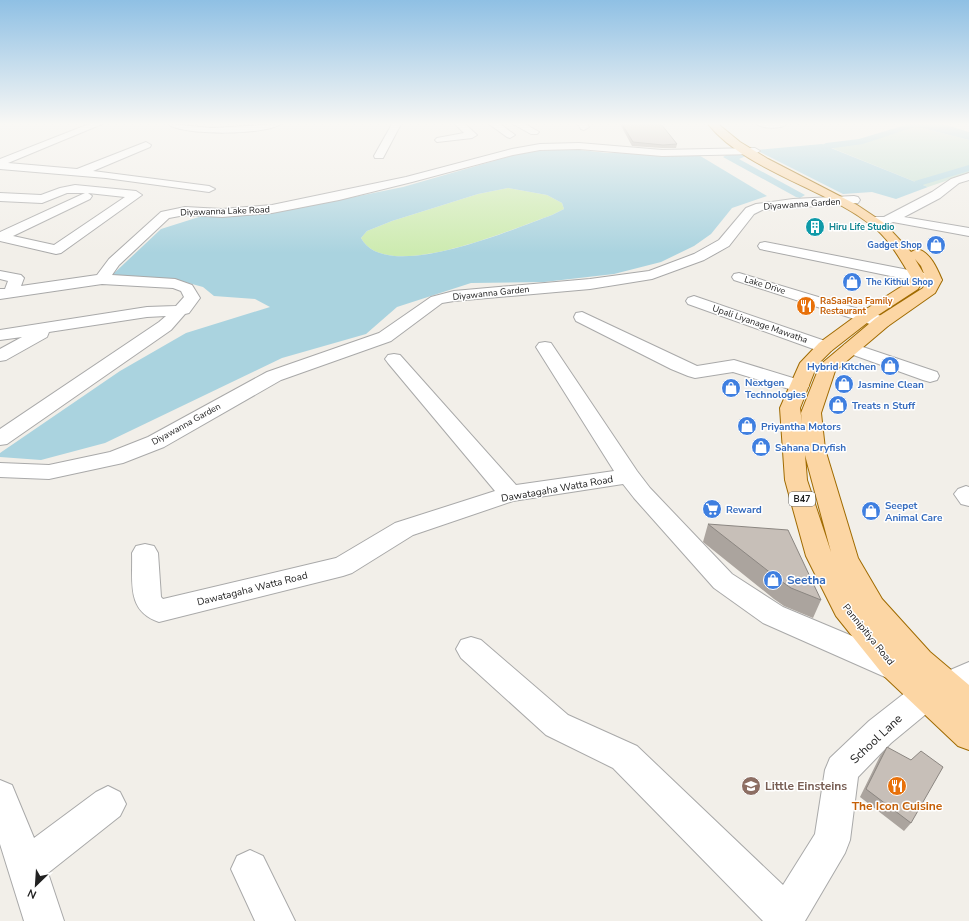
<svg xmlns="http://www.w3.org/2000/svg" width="969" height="921" viewBox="0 0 969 921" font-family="'Nunito Sans',sans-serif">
<rect width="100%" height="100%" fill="#f2efe9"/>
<path fill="#cdebb0" d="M508,188L547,195L562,203L564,209L552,215C514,228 386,285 361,238L367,231L392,221L478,194Z"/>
<path fill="#c6e0d4" d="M914,126L969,140V173L928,187L822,144L860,142Z"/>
<path fill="#aad3df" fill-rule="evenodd" d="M919,124H943L969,132V140L914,126Z
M822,144L826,146L928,187L896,199L872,192L843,194L756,150Z
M561,148L608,153L697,154L767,196L732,208L711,234L694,246L661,262L614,274L544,282L471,283L397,307L366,334L282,358L105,443L41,460L0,457V453L120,371L186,333L270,307L255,299L214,296L203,287L181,281L110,277L161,229L199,217H226L272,212L334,201L403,187L521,153ZM508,188L547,195L562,203L564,209L552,215C515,228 386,285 361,238L367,231L392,221L478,194Z"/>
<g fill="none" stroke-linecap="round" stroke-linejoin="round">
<path fill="#aad3df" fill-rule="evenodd" d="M909,124H923L863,144L826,149L821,146L826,143L859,139Z
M741,153L746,156L739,159L805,195L800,198L796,197L723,157L728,154Z
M969,165V171L919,186L914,183L915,181Z"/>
<g stroke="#a9a9a9" stroke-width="2">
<path id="minor" d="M89,124H102L8,163L77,169L146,142L151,145L150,147L93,171L209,186L215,189L209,192L106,178L0,169V159Z
M168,124L212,128L280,124C267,135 182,136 168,124Z
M392,124H401L383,158H375L374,156Z
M455,124H465L477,135L472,138L437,142L435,140L437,138L464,133Z
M489,124H500L515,135L510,138L507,137Z
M513,124H525L539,132L537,134H531Z
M578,124H587L589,127L584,130L581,129Z
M757,124H787C781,129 763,129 757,124Z
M579,143L662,150L755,148L760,151L755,154L662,156L579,149L540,150L513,155L412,182L339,200L272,213L222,217L185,215L169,218L119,265L112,275L175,279L192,285L200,298L189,313L185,314L171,330L7,444L0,445V429L159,322L166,316L147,317L49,332L47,337L6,360L0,361V349L22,337L0,340V330L147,307L176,306L184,297L181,291L173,288L102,284L0,299V289H5L8,281L0,279V271L21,275L24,278L21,286L97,275L109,259L161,212L185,207L222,209L272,205L406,177L512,149L540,144Z
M969,173V180L959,183L940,198L904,217L969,228V236L893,222C886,226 872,228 867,221L873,217H884L932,192L951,179Z
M75,185L136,191L142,195L61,253L56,254L0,241V232L85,193H67L42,203L0,201V193L41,195L60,188ZM88,193L125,197L54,245L13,236L90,199L92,196Z
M854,196L858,197L860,200L858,203L762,210L754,214L729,246L704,260L652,279L590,289L454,301L442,303L391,341L281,380L164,447L123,463L49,479L0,477V463L49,465L110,452L148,437L267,372L379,333L431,297L454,291L590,279L649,271L694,254L719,240L746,208L756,204L793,199Z
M765,242L934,275L939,277L942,280L939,283L934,285L760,249L758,246L760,243Z
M739,273L888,318L890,322L888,326L882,327L876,326L734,280L732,277L734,274Z
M694,296L831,343L834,347L831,351L825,352L819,351L688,304L686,301L688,298Z
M582,312L697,366L734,360L806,382L809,386L806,390L799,392L733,372L695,378L688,376L671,369L576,321L574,317L576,313Z
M545,342L551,343L637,471L650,488L732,574L783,607L907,659L911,668L907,677L896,681L885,677L763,623L714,588L634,498L623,484L513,501L413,535L352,573L343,576L159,622C126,611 133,582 132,553L136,546L145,544L154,546L158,553L161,597L163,599L336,558L395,523L495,491L388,363L385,359L388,355L394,354L400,355L516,485L614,471L536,347L539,343Z
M851,343L937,372L939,376L937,380L930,382L923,380L845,352L842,348L845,344Z
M966,486L969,487V506L961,504L954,494L958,489Z
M471,637L481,640L568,715L637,746L783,885L815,834L825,770L830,758L869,721L915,685L969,662V689L937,705L891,743L858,777L850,840L845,853L805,921H763L613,768L546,735L461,658L456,649L461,640Z
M0,780L12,785L34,838L96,792L108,786L120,792L126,804L120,816L48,873L64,921H24L0,844Z
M250,850L263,856L295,921H255L231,869L237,856Z"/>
</g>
<g stroke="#a06b00" stroke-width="2">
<path id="primary" d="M708,124H718L740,142L768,159L857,205L884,223L911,252L917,249C930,252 937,268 942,280L935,293L888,326L835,371L821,413L825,449L858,558L882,599L930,652L969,685V750L958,746L885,677L836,616L806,556L785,480L780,408L800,363L819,343L860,313L907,283L911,277C900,259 891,242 875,228C827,188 747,172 708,124ZM915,259L921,266L925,276ZM925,277L926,280L923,288L876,318L820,365L801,413L802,423L800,408L817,365L831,351L872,319L918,289ZM805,455L831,552L807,480Z"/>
</g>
<use href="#minor" fill="#fff" fill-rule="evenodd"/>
<use href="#primary" fill="#fcd6a4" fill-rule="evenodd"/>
</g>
<path fill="#aba49e" d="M620,124H661L677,144L676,148H662L632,146Z
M708,524L821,600L813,618L784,606L774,599L703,542Z
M887,747L911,823L904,831L860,797L880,756Z"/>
<path fill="#c7bfb8" stroke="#8b8681" d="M622,124H661L677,144L663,145L633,142Z
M708,524L788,530L821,600L791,588L781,581Z
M887,747L911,760L921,751L943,767L911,823L866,789Z"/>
<linearGradient id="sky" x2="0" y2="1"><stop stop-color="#8fc0e4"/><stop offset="0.49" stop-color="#f9f8f5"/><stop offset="1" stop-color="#f9f8f5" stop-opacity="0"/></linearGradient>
<rect width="969" height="253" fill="url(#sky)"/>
<defs>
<g id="building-disc" transform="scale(1)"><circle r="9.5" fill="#0f9aa8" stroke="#fff"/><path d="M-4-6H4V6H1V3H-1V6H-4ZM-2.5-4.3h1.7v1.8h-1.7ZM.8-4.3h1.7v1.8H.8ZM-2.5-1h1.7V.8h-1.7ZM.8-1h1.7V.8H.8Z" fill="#fff"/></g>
<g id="shop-disc" transform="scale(1)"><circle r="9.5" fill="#3f7fe0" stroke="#fff"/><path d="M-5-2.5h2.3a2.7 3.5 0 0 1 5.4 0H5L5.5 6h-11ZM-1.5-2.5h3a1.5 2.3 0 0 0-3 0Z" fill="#fff"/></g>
<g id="restaurant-disc" transform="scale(1)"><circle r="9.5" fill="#e8710a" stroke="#fff"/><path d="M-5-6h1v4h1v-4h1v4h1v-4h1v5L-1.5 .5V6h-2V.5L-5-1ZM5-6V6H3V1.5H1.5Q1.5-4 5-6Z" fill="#fff"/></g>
<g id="supermarket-disc" transform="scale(1)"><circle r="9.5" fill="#3f7fe0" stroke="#fff"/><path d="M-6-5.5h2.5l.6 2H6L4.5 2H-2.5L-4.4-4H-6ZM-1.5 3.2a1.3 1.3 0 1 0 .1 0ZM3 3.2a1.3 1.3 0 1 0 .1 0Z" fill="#fff"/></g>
<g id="school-disc" transform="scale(1)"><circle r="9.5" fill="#8d6e63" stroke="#fff"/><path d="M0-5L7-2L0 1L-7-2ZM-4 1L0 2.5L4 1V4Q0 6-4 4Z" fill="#fff"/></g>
</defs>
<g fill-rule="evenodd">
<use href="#building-disc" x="815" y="227"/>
<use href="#shop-disc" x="936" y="245"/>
<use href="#shop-disc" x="852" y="282"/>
<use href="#restaurant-disc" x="806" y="306"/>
<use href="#shop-disc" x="890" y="366"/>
<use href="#shop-disc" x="844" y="384"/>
<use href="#shop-disc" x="731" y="388"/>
<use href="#shop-disc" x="838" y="405"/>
<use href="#shop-disc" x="747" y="426"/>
<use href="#shop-disc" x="761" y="447"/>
<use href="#supermarket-disc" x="712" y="509"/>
<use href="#shop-disc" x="871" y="511"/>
<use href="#shop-disc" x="773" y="580"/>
<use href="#school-disc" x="751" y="786"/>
<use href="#restaurant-disc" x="897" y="786"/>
</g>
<g text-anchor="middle" stroke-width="3" stroke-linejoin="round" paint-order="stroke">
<g font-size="9" fill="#222" stroke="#fff">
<text transform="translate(802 204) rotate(-4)" y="3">Diyawanna Garden</text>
<text transform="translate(225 211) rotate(-2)" y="3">Diyawanna Lake Road</text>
<text transform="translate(765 285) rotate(17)" y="3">Lake Drive</text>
<text transform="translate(491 293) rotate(-6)" y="3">Diyawanna Garden</text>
<text transform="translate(760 324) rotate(19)" y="3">Upali Liyanage Mawatha</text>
<text transform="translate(186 424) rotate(-29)" y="3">Diyawanna Garden</text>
</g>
<g font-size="9" font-weight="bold" fill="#0d838f" stroke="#fff" text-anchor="start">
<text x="829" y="230">Hiru Life Studio</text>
</g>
<g font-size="9" font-weight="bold" fill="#366cbe" stroke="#fff" text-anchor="end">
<text x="922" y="248">Gadget Shop</text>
<text x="866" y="285" text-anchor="start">The Kithul Shop</text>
</g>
<g font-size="9" font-weight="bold" fill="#c56008" stroke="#fff" text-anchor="start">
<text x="820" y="304">RaSaaRaa Family<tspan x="820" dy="10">Restaurant</tspan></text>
</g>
<rect fill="#fff" stroke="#646464" stroke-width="1" x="789" y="492" width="26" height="14" rx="3"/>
<g font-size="9" font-weight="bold" fill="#222">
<text x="802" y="502">B47</text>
</g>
<g font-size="10" font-weight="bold" fill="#366cbe" stroke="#fff" text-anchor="start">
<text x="876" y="370" text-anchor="end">Hybrid Kitchen</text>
<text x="745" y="386">Nextgen<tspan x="745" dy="12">Technologies</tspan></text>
<text x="858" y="388">Jasmine Clean</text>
<text x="852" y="409">Treats n Stuff</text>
<text x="761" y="430">Priyantha Motors</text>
<text x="775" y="451">Sahana Dryfish</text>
<text x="885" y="509">Seepet<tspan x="885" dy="12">Animal Care</tspan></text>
<text x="726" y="513">Reward</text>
</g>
<g font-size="10" fill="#222" stroke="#fff">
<text transform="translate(557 488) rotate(-10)" y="4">Dawatagaha Watta Road</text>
<text transform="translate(252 588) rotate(-14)" y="4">Dawatagaha Watta Road</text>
<text transform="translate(869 634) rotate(51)" y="4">Pannipitiya Road</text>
</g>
<g font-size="12" font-weight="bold" fill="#366cbe" stroke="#fff" text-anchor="start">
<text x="787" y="584">Seetha</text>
</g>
<g font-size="12" fill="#222" stroke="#fff">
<text transform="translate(876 739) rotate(-43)" y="4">School Lane</text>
</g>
<g font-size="12" font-weight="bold" fill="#785e54" stroke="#fff" text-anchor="start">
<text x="765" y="790">Little Einsteins</text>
</g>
<g font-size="12" font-weight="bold" fill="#c56008" stroke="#fff">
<text x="897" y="810">The Icon Cuisine</text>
</g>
</g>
<g transform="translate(36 885) rotate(205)" stroke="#ffffff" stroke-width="3" paint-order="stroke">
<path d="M0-3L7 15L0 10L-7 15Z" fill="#222222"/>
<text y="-6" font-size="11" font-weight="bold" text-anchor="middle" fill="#222222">N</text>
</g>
</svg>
